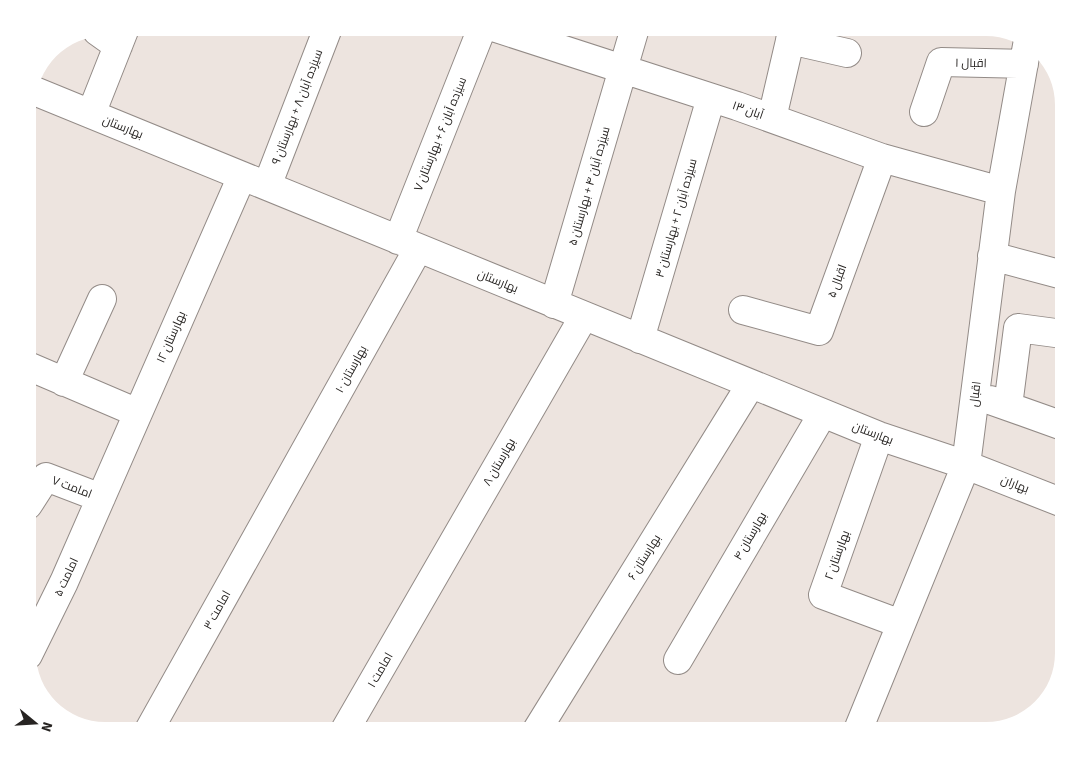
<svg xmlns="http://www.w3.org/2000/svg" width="1091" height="758" viewBox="0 0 1091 758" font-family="'Source Sans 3',Cairo,sans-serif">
<rect width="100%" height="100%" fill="#ede4df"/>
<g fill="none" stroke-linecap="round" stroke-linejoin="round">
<g stroke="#938b87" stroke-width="30">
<path id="minor" d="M496,28L737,106L882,158L1001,191
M97,31L118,46
M790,40L847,53
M32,90L879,436L966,465L1063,503
M924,112L941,62L1024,64
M91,114L125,28
M772,118L793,28
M267,186L328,28
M398,240L482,28
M992,256L1063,275
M554,304L635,28
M743,310L819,331L882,158
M640,339L711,98
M28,366L138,413
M64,382L102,299
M990,400L1063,426
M1008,406L1018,328L1063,334
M879,436L823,595L901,624
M28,505L46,477L101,498
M28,655L64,582L242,176
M678,660L823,413
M149,730L418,249
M345,730L584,316
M537,730L751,384
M858,730L966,465L1001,191L1028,40"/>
</g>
<use href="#minor" stroke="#fff" stroke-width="28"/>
</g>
<g text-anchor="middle" stroke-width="5" stroke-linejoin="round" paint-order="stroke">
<g font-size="12" fill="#272422" stroke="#fff">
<text transform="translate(971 63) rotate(1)" y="4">اقبال ۱</text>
<text transform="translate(297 107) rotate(-69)" y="4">سیزده آبان ۸ + بهارستان ۹</text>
<text transform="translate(748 110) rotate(19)" y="4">۱۳ آبان</text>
<text transform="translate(123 127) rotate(22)" y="4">بهارستان</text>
<text transform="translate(440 134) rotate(-68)" y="4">سیزده آبان ۶ + بهارستان ۷</text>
<text transform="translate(589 186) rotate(-74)" y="4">سیزده آبان ۴ + بهارستان ۵</text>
<text transform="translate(676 218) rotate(-74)" y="4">سیزده آبان ۲ + بهارستان ۳</text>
<text transform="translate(498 281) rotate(22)" y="4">بهارستان</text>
<text transform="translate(837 281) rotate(-70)" y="4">اقبال ۵</text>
<text transform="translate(171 337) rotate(-66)" y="4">بهارستان ۱۲</text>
<text transform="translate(351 369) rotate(-61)" y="4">بهارستان ۱۰</text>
<text transform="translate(975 394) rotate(-83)" y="4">اقبال</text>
<text transform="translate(873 433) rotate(21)" y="4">بهارستان</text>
<text transform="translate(499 462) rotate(-60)" y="4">بهارستان ۸</text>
<text transform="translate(1015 484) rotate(21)" y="4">بهاران</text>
<text transform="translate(72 487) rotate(21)" y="4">امامت ۷</text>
<text transform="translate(750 536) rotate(-60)" y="4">بهارستان ۴</text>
<text transform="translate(837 555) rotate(-70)" y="4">بهارستان ۲</text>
<text transform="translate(644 557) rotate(-58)" y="4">بهارستان ۶</text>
<text transform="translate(66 577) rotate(-65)" y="4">امامت ۵</text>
<text transform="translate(217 610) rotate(-61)" y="4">امامت ۳</text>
<text transform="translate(380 670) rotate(-60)" y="4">امامت ۱</text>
</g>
</g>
<path d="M0 0H1091V758H0ZM105 36H986A69 69 0 0 1 1055 105V653A69 69 0 0 1 986 722H105A69 69 0 0 1 36 653V105A69 69 0 0 1 105 36Z" fill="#fff" fill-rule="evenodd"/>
<g transform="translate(35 723) rotate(108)" stroke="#ffffff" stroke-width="4" paint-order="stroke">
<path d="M0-4L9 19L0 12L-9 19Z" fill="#272422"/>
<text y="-8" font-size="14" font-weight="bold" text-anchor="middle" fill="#272422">N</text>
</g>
</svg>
